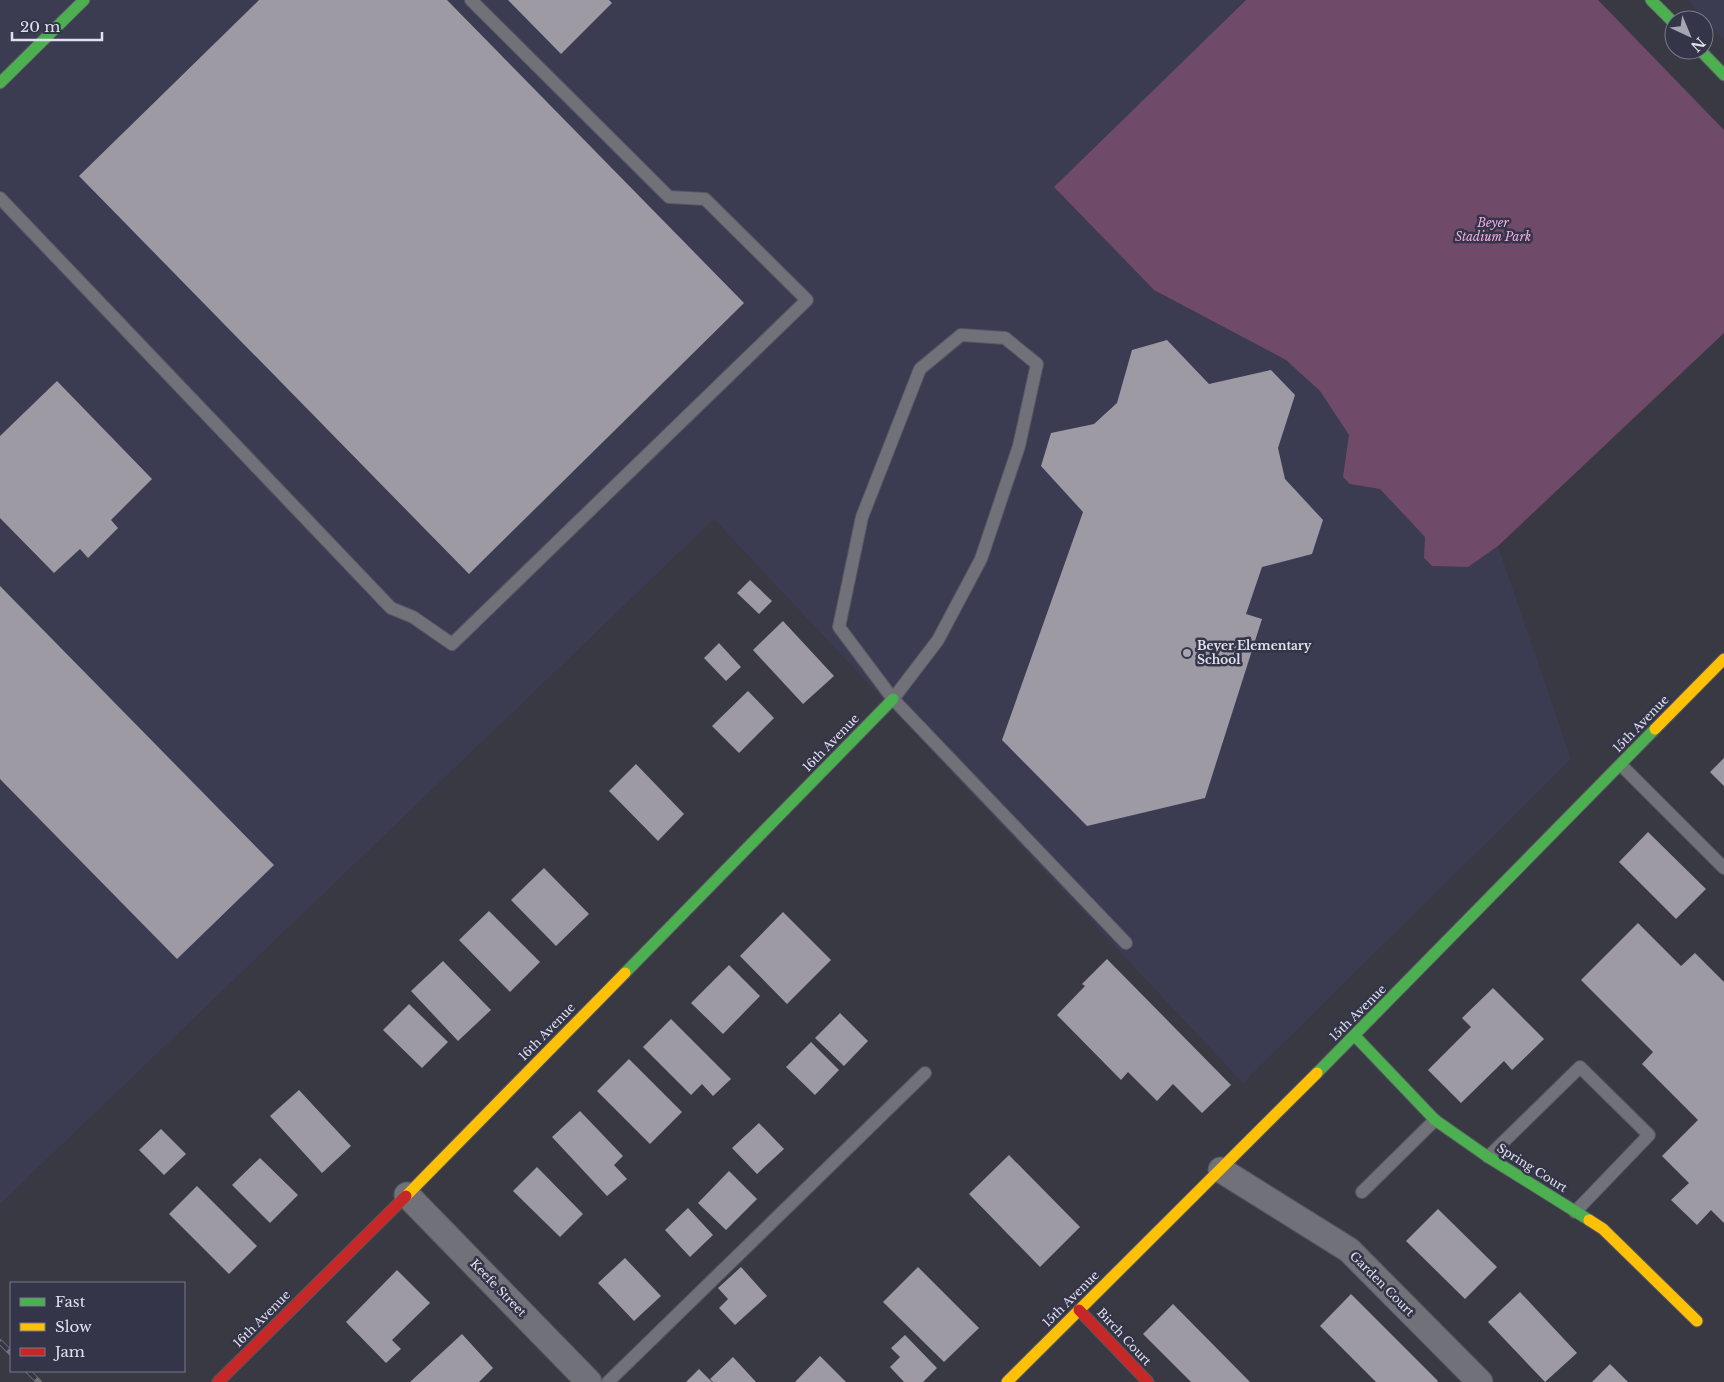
<svg xmlns="http://www.w3.org/2000/svg" width="1724" height="1382" viewBox="0 0 1724 1382" font-family="'Libre Baskerville',serif">
<rect width="100%" height="100%" fill="#393944"/>
<path fill="#3b3b52" d="M0,0H1246L1055,188L1154,290L1286,360L1320,391L1349,435L1498,546L1571,759L1243,1083L714,519L0,1204Z
M1688,0H1724V40Z"/>
<path fill="#704a69" d="M1246,0H1598L1724,130V333L1498,546L1468,567L1432,566L1424,558L1425,537L1380,489L1350,484L1343,477L1349,435L1320,391L1286,360L1154,290L1054,187Z"/>
<path fill="#9d9aa4" d="M259,0H447L744,303L469,574L79,176Z
M508,0H609L612,3L561,54Z
M1167,340L1209,384L1271,370L1295,395L1278,448L1285,479L1323,520L1312,554L1262,567L1246,614L1262,619L1205,798L1087,826L1002,740L1083,512L1041,466L1051,433L1094,424L1117,403L1132,350Z
M57,381L152,479L111,520L118,528L88,558L80,549L54,573L0,518V436Z
M750,580L772,601L759,614L737,593Z
M0,586L274,865L177,959L0,779Z
M783,621L834,676L803,704L753,650Z
M719,643L741,667L726,681L704,658Z
M748,691L774,718L739,753L712,726Z
M1724,758V786L1710,772Z
M636,764L684,814L658,841L609,791Z
M1648,832L1706,889L1676,919L1619,862Z
M544,868L589,914L556,946L511,900Z
M489,911L540,962L510,992L459,940Z
M783,912L831,960L787,1004L740,956Z
M1638,923L1681,966L1695,953L1724,982V1223L1711,1210L1697,1225L1671,1200L1689,1183L1662,1156L1698,1120L1642,1064L1653,1052L1581,980Z
M1107,959L1231,1085L1202,1113L1173,1084L1157,1101L1128,1072L1121,1080L1057,1015L1085,986L1082,984Z
M443,961L491,1010L458,1041L411,991Z
M729,965L760,996L723,1034L691,1003Z
M1493,988L1544,1039L1512,1070L1504,1061L1461,1103L1428,1070L1471,1027L1462,1018Z
M409,1004L448,1042L422,1068L383,1030Z
M840,1013L868,1041L844,1066L815,1038Z
M671,1019L731,1079L713,1096L702,1084L691,1095L643,1047Z
M811,1042L839,1070L815,1095L786,1067Z
M629,1059L682,1112L650,1144L597,1091Z
M299,1090L351,1146L322,1173L270,1116Z
M580,1111L623,1156L614,1165L627,1179L607,1196L552,1137Z
M759,1123L784,1149L757,1174L732,1148Z
M161,1129L186,1154L164,1175L139,1150Z
M1009,1155L1080,1227L1040,1267L969,1194Z
M260,1158L298,1195L270,1223L232,1185Z
M537,1167L583,1214L560,1237L513,1191Z
M729,1171L757,1199L726,1230L698,1203Z
M197,1186L257,1246L229,1274L169,1214Z
M688,1208L713,1235L690,1257L665,1230Z
M1438,1209L1497,1267L1465,1299L1406,1241Z
M625,1258L661,1296L634,1321L598,1283Z
M741,1267L767,1296L735,1325L719,1308L728,1299L718,1288Z
M918,1267L979,1328L944,1362L883,1302Z
M397,1270L430,1303L392,1340L401,1349L386,1363L346,1322Z
M1520,1292L1577,1353L1545,1382L1488,1322Z
M1351,1294L1438,1381L1437,1382H1376L1320,1326Z
M1173,1304L1250,1382H1191L1143,1334Z
M462,1334L493,1368L479,1382H410Z
M905,1335L937,1368L923,1382H904L890,1367L900,1357L891,1348Z
M820,1356L846,1382H795Z
M733,1357L756,1382H713L710,1379Z
M1610,1364L1628,1382H1592Z
M699,1369L712,1382H686Z"/>
<g fill="none" stroke-linecap="round" stroke-linejoin="round">
<g stroke="#575761" stroke-width="14">
<path id="lane" d="M0,198L391,608L413,617L452,644L807,300L705,199L669,197L471,0
M893,699L938,640L981,559L1019,446L1037,364L1005,338L961,335L920,369L862,517L839,627L893,699L1126,943
M1621,765L1724,868
M1488,1157L1580,1067L1649,1135L1575,1212
M1362,1192L1435,1120
M608,1382L925,1073"/>
</g>
<g stroke="#575761" stroke-width="27">
<path id="street" d="M1221,1170L1349,1250L1480,1382
M407,1195L589,1382"/>
</g>
<g stroke="#575761" stroke-width="13">
<path id="fast" d="M1651,0L1674,23
M1700,50L1724,75
M0,83L84,0
M625,973L893,699
M1355,1036L1435,1120L1488,1157L1589,1220
M1317,1073L1655,729"/>
</g>
<g stroke="#575761" stroke-width="13">
<path id="slow" d="M1655,729L1724,659
M406,1196L625,973
M1589,1220L1603,1229L1697,1321
M1007,1382L1317,1073"/>
</g>
<g stroke="#575761" stroke-width="13">
<path id="jam" d="M1079,1310L1148,1382
M218,1382L406,1196"/>
</g>
<use href="#lane" stroke="#71717a" stroke-width="12"/>
<use href="#street" stroke="#71717a" stroke-width="25"/>
<use href="#fast" stroke="#4caf50" stroke-width="11"/>
<use href="#slow" stroke="#ffc107" stroke-width="11"/>
<use href="#jam" stroke="#c62828" stroke-width="11"/>
<g stroke="#71717a" stroke-width="5.5">
<path id="rail" d="M0,1342L11,1353
M28,1371L39,1382"/>
</g>
<use href="#rail" stroke="#343548" stroke-width="4" stroke-dasharray="11" stroke-linecap="butt"/>
</g>
<circle fill="#a6a6b2" stroke="#343548" stroke-width="2" cx="1187" cy="653" r="5"/>
<g text-anchor="middle" stroke-width="5" stroke-linejoin="round" paint-order="stroke">
<g font-size="12" font-style="italic" fill="#f7aae4" stroke="#343548">
<text x="1493" y="227">Beyer<tspan x="1493" dy="14">Stadium Park</tspan></text>
</g>
<g font-size="12" font-weight="bold" fill="#e0e1ed" stroke="#343548" text-anchor="start">
<text x="1197" y="650">Beyer Elementary<tspan x="1197" dy="14">School</tspan></text>
</g>
<g font-size="12" fill="#e0e1ed" stroke="#343548">
<text transform="translate(1641 724) rotate(-46)" y="4">15th Avenue</text>
<text transform="translate(831 743) rotate(-46)" y="4">16th Avenue</text>
<text transform="translate(1358 1013) rotate(-45)" y="4">15th Avenue</text>
<text transform="translate(547 1032) rotate(-46)" y="4">16th Avenue</text>
<text transform="translate(1532 1168) rotate(32)" y="4">Spring Court</text>
<text transform="translate(1382 1284) rotate(45)" y="4">Garden Court</text>
<text transform="translate(498 1288) rotate(46)" y="4">Keefe Street</text>
<text transform="translate(1071 1299) rotate(-45)" y="4">15th Avenue</text>
<text transform="translate(262 1319) rotate(-45)" y="4">16th Avenue</text>
<text transform="translate(1124 1337) rotate(47)" y="4">Birch Court</text>
</g>
</g>
<rect x="10" y="1282" width="175" height="90" fill="#343548" stroke="#797a8a"/>
<rect x="20" y="1298" width="25" height="8" fill="#4caf50" stroke="#797a8a"/>
<text x="55" y="1307" font-size="15" fill="#e0e1ed">Fast</text>
<rect x="20" y="1323" width="25" height="8" fill="#ffc107" stroke="#797a8a"/>
<text x="55" y="1332" font-size="15" fill="#e0e1ed">Slow</text>
<rect x="20" y="1348" width="25" height="8" fill="#c62828" stroke="#797a8a"/>
<text x="55" y="1357" font-size="15" fill="#e0e1ed">Jam</text>
<g transform="translate(1689 35) rotate(136)"><circle r="24" fill="#343548" stroke="#797a8a"/>
<path d="M0-4L9 19L0 12L-9 19Z" fill="#a6a6b2"/>
<text y="-8" font-size="14" font-weight="bold" text-anchor="middle" fill="#e0e1ed">N</text>
</g>
<path d="M12 32v8h90v-8" fill="none" stroke="#e0e1ed" stroke-width="2.5"/>
<text x="20" y="32" font-size="15" fill="#e0e1ed" stroke="#343548" stroke-width="4" paint-order="stroke">20 m</text>
</svg>
